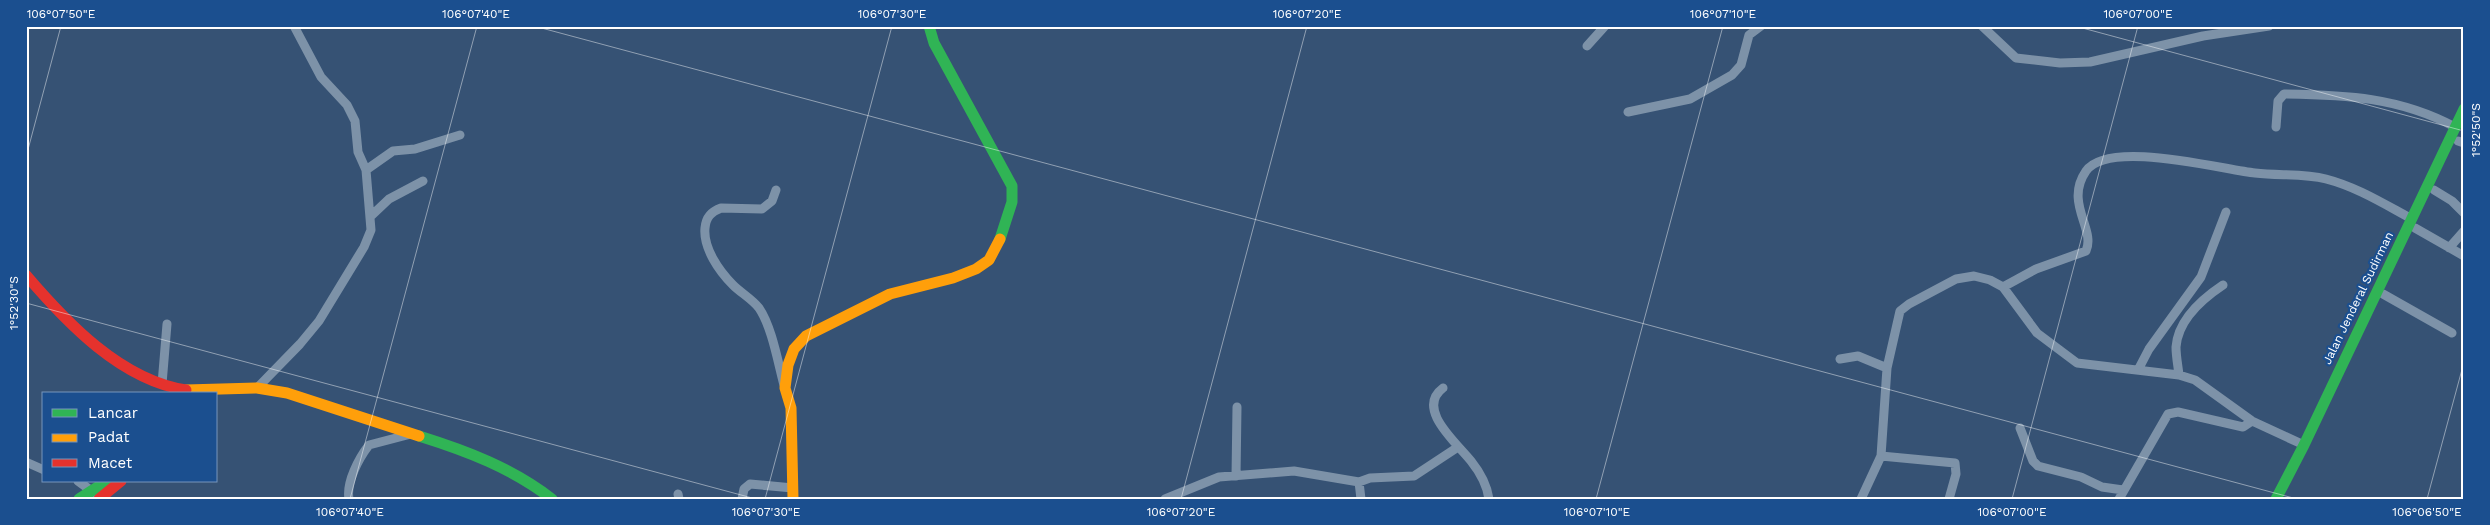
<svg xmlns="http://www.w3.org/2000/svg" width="2490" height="525" viewBox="0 0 2490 525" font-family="'Work Sans',sans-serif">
<rect width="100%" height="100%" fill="#365274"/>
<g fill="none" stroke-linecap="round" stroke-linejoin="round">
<path stroke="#7d92a8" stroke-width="9" d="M1982,26L2016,58L2060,63L2090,62L2203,36L2269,26
M1587,46L1605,26
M1628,112L1690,99L1732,75L1741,65L1749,35L1761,26
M2276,127L2278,101L2284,94C2346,95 2399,97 2455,127
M2458,141L2464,143
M366,170L393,151L415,149L460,135
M776,190L772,201L762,209L721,208C711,212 706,217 705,228C703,248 719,271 733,285C741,293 752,299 759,308C772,327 778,363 784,385
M2434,190L2452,201L2464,213
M371,216L389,199L423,181
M2415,228L2464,256
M2449,248L2464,231
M2003,287L2036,269L2086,251C2096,229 2064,203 2086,171C2108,139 2220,169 2255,173C2279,176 2303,173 2326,179C2357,187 2384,204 2412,219
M2383,294L2452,333
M1840,359L1858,356L1887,368
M2138,370L2149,349L2201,277L2226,212
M2179,375C2178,366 2176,356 2176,347C2178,320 2202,299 2223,285
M162,384L167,324
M257,388L300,344L319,321L364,247L371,230L366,170L358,152L355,121L347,105L321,77L294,26
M1443,388C1415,409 1457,443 1471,461C1479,471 1487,485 1489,499
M2020,428L2033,461L2038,466L2081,477L2102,487L2123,490
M1881,456L1955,463L1956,474L1949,499
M26,462L44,470
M1236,476L1237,407
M78,481L93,492V496
M1359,482L1361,499
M678,494L679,499
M349,499C346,482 359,458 369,445L411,434
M742,499L744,489L750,484L793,488
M1165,499L1219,477L1294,471L1359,482L1370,478L1414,476L1458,447
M1861,499L1881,456L1887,368L1900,311L1909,304L1956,279L1974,276L1990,280L2003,287L2037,333L2077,363L2179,375L2195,380L2252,421L2304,445
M2119,499L2168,414L2178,412L2243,427L2252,421"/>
<path stroke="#30b455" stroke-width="11" d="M929,26L934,43L1012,186V202L1000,239
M419,436C467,451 512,468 552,499
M79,499L107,481
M2276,499L2304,445L2464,109"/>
<path stroke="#ff9f0a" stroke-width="11" d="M186,390L257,388L287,393L419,436
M793,499L791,408L785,388L788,365L794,349L806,336L890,294L953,278L976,269L989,260L1000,239"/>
<path stroke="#e5322d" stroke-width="11" d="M26,275C67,323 121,380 186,390
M99,499L121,481"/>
</g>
<path fill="none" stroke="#fff" stroke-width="1" stroke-opacity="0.45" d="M534,26L2297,499M2075,26L2464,131M26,157L61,26M26,303L756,499M350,499L477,26M765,499L892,26M1181,499L1307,26M1596,499L1723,26M2012,499L2138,26M2427,499L2464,362"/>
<g text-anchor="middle" stroke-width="4.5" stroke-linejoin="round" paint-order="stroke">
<g font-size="12" fill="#fff" stroke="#1b4f8f">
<text transform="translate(2358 298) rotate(-64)" y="4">Jalan Jenderal Sudirman</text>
</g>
</g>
<rect width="2490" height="525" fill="none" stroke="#1b4f8f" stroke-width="55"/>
<rect x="42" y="392" width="175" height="90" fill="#1b4f8f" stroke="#7695bc"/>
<rect x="52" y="409" width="25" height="8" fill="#30b455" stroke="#7695bc"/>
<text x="88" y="418" font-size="15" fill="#ffffff">Lancar</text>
<rect x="52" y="434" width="25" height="8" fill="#ff9f0a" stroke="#7695bc"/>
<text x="88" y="442" font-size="15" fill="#ffffff">Padat</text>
<rect x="52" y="459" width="25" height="8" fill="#e5322d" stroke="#7695bc"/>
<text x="88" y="468" font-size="15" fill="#ffffff">Macet</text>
<rect x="28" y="28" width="2434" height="470" fill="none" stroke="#fff" stroke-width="2"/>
<g font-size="12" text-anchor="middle" fill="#fff">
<text x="61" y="18">106°07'50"E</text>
<text x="476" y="18">106°07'40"E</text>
<text x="892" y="18">106°07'30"E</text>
<text x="1307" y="18">106°07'20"E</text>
<text x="1723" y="18">106°07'10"E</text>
<text x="2138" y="18">106°07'00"E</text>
<text transform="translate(2476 130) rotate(-90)" y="4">1°52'50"S</text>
<text transform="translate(14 303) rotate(-90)" y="4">1°52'30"S</text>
<text x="350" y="516">106°07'40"E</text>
<text x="766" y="516">106°07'30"E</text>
<text x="1181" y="516">106°07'20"E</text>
<text x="1597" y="516">106°07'10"E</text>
<text x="2012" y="516">106°07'00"E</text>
<text x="2427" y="516">106°06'50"E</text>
</g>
</svg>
